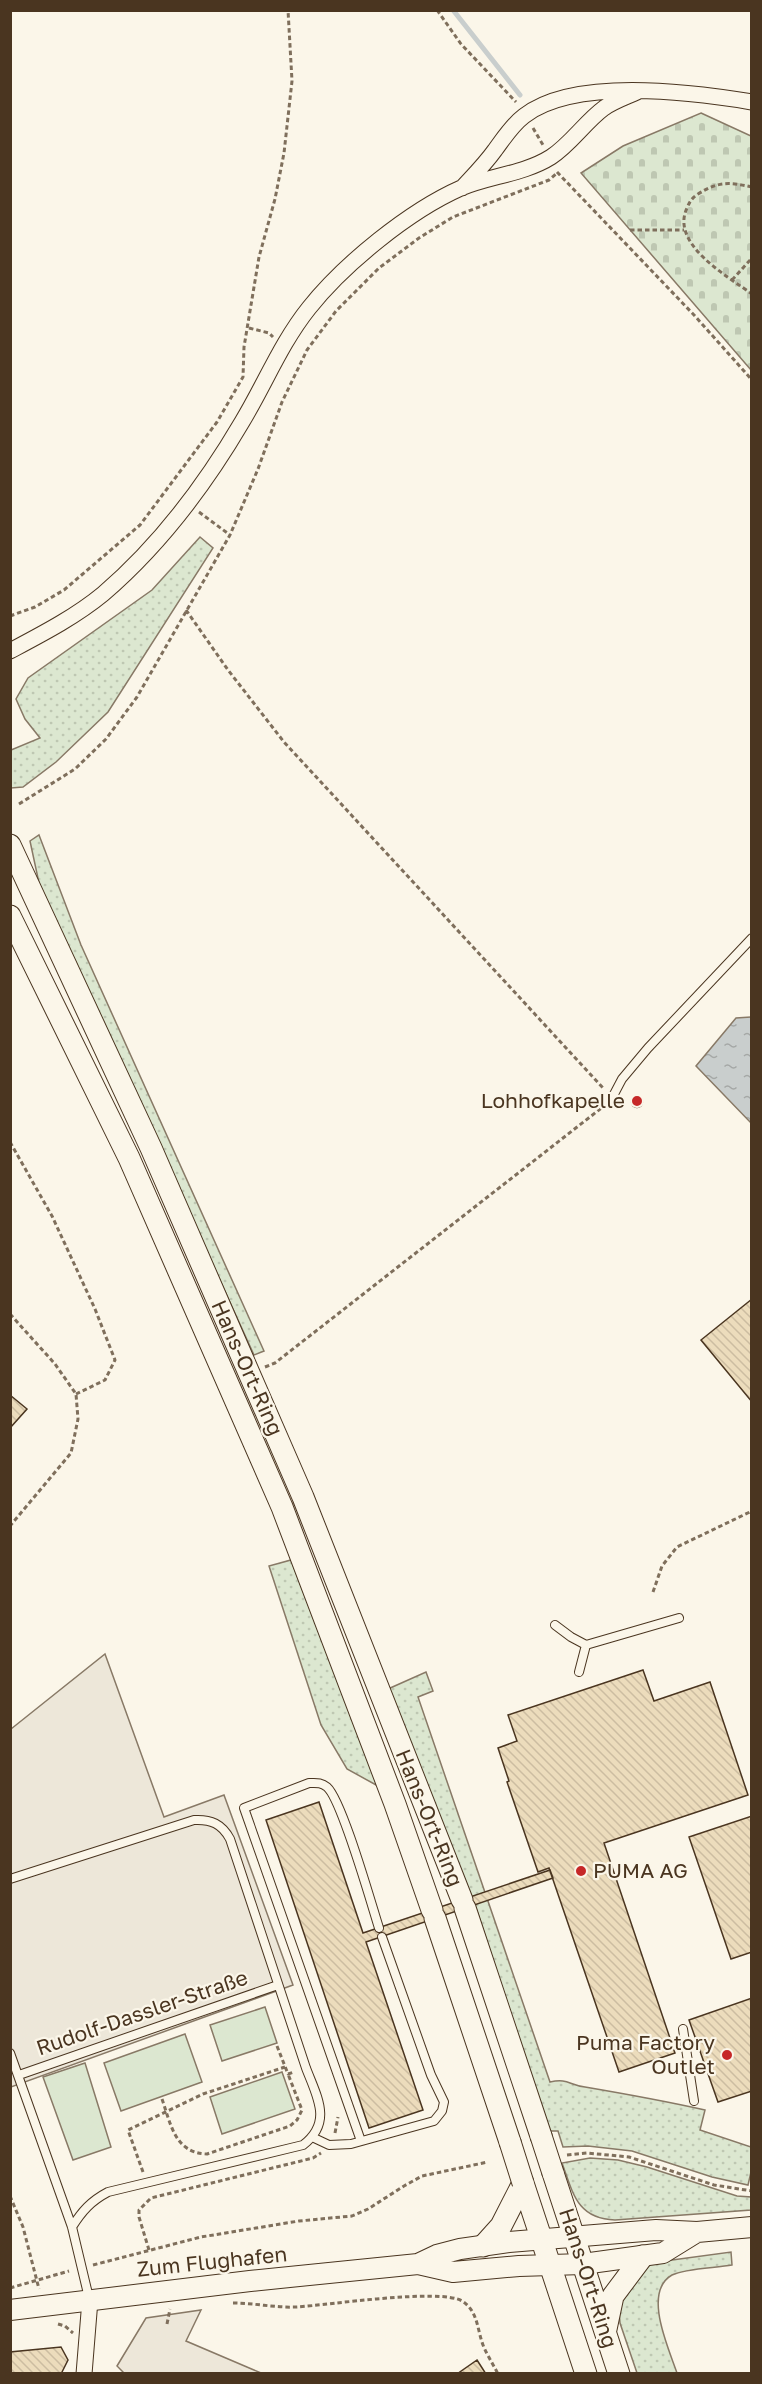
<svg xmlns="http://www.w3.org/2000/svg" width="762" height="2384" viewBox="0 0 762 2384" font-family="'Golos Text',sans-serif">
<defs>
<pattern id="grass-dots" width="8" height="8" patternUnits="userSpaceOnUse" patternTransform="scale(1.5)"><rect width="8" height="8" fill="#dce7d0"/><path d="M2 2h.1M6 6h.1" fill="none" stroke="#bec7b2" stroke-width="1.8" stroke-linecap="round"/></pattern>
<pattern id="cemetery-stones" width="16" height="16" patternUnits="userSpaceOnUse" patternTransform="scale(1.5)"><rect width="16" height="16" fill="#dce7d0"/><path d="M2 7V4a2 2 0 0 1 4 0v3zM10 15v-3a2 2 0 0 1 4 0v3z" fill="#bec7b2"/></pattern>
<pattern id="water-ripples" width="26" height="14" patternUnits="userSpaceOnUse" patternTransform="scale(1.5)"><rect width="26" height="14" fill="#c9cecd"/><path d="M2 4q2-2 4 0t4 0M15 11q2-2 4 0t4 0" fill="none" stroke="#a5a8a6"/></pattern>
<pattern id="building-back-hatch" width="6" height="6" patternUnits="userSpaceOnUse" patternTransform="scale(1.5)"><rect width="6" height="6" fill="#ecdcbc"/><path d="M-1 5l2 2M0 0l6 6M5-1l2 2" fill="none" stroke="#ccbda1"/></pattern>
</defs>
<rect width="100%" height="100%" fill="#fbf6e9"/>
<path fill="url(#grass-dots)" stroke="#887966" stroke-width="1.5" d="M200,537L213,548L108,712L56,762L23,787L11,788V750L40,738L25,719L16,699L28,678L152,590Z
M39,835L81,945L264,1351L254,1355L39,883L30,841Z
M291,1560L378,1786L347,1769L321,1725L269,1566Z
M426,1672L433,1691L418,1697L550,2082C568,2078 569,2085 585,2087C626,2094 665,2101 705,2110L700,2130L751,2147V2172L748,2185L712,2177L632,2151L588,2146L563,2147L558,2131H549L477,1911L388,1689Z
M590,2158L618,2160L647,2167L737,2196L751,2197V2210L615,2220C577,2219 573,2193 562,2163Z
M731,2252L732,2265C716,2268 686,2268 672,2275C642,2292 669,2349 677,2373H637L620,2323L619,2311L627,2285L650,2263Z"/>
<path fill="url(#cemetery-stones)" stroke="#887966" stroke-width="1.5" d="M701,113L751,136V370L581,173L623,146Z"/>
<path fill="#dce7d0" stroke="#887966" stroke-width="1.5" d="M265,2007L277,2043L222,2061L210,2025Z
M185,2034L202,2082L121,2111L104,2063Z
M85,2063L111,2147L73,2160L43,2077Z
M282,2072L295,2109L222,2134L210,2097Z"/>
<path fill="#ede7d9" stroke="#887966" stroke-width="1.5" d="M105,1654L164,1817L224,1795L293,1985L11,2087V1729Z
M201,2310L186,2341L261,2373H124L117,2366L146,2318Z"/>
<path fill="url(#water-ripples)" stroke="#887966" stroke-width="1.5" d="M751,1017H752L751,1123L696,1066L736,1018Z"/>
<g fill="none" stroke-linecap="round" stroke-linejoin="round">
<path stroke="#c9cecd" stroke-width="5" d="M453,10L520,95"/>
</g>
<path fill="url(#building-back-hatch)" stroke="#4a3520" stroke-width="1.5" d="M631.5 1102a5.5 5.5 0 1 1 11 0a5.5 5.5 0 1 1-11 0Z
M752,1299V1402L701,1340Z
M10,1395L27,1409L10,1428Z
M643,1670L654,1701L710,1682L748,1795L604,1843L675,2053L619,2072L549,1868L538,1872L507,1782L509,1781L498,1748L517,1741L508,1715Z
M319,1802L363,1933L550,1870L553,1878L366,1942L423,2110L369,2128L266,1820Z
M752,1816V1952L731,1959L689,1837Z
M752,1998V2091L718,2102L689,2020Z
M61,2347L68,2360L61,2374H10V2352Z
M477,2360L486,2374H457Z"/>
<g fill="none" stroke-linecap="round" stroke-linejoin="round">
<g stroke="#4a3520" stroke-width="10">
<path id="service" d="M612,1098L622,1079L648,1048L752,938
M555,1625L571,1637L586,1645L679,1618
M579,1672L586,1645
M10,1879L194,1820C211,1819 222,1824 230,1839L306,2068C317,2097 333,2122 303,2145L108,2192C91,2201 82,2211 72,2227
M683,2029L694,2101
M10,2053L72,2227L89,2298
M19,2075L278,1985
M312,2137L329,2145L351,2144L434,2121L442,2111L444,2102L431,2075L382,1937
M361,2141L244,1808L309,1783C316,1783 321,1782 327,1787C342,1800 371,1903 379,1928"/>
</g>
<g stroke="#4a3520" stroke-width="17">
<path id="minor" d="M462,188C473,176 485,164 495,150C504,138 512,125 524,116C574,77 692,92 752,102
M10,651C42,634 75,617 103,594C159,546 205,485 242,422C265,384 281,343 309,308C344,264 409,211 461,188C489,176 524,174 551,157C571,144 585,122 604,108C614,101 626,97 637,92
M84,2374L90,2300"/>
</g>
<g stroke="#4a3520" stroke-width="22">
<path id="tertiary" d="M418,2264L437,2255L460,2249L509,2242L656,2230L697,2232L752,2227
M10,2310L250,2281L418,2264L453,2272L519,2266L583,2264L663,2253L697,2232"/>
</g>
<g stroke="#4a3520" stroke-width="23">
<path id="secondary" d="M10,845L151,1148L303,1497L462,1900
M10,916L129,1158L282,1507L395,1804L432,1910
M465,1908L541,2136
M435,1918L510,2142
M553,2173L619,2374
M523,2183L586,2374
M483,2246L501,2226L523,2183
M606,2329L613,2296L643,2256"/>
</g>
<path stroke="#7f6f5c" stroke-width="3" stroke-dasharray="4.5 3" stroke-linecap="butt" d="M437,10L461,44L516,102
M533,128L543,145
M557,172L694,315L752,380
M752,187C729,182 719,181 698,194C692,198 690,201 687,208C670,244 727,276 752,294
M630,230H684
M732,280L752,258
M249,328L269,333L273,337
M199,512L230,535
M186,610L228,670L284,742L603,1088
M10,616L35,607L64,590L140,525L217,422L243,377L244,347L259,257L275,199L284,153L292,81L288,10
M19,804L75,769L106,739L137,697L230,535L258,469L282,402L307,350L336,311L379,268L419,238L453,217L549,180L556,174
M10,1142L52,1216L95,1309L115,1360L105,1380L76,1394
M10,1314L55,1364L76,1394L78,1419L71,1453L10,1526
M265,1367L275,1363L604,1106
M653,1592L662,1566L677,1547L752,1511
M277,2046L288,2074L294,2072
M162,2099C171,2125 175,2153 207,2154L290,2126L297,2120L302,2110L288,2074
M335,2133L338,2117
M567,2155L587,2153L629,2157L714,2185L752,2191
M143,2172L128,2130L203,2094L285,2067
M10,2196L23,2227L39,2289
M149,2250L139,2217V2210L151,2198L313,2158L321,2153
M93,2265L201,2237L299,2221L352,2216L368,2209L404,2186L422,2176L488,2162
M10,2288L69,2271
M233,2303C254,2303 276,2308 297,2307C328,2305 441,2288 462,2301C478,2311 477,2329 483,2345C487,2355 493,2364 498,2374
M58,2324L65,2326L73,2333
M167,2324L170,2309"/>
<use href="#service" stroke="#fbf6e9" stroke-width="8"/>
<use href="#minor" stroke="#fbf6e9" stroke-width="15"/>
<use href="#tertiary" stroke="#fbf6e9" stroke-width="20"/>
<use href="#secondary" stroke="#fbf6e9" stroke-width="21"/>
<g stroke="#4a3520" stroke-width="23" stroke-linecap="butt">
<path id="secondary-bridge" d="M541,2136L553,2173
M510,2142L523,2183"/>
</g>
<use href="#secondary-bridge" stroke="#fbf6e9" stroke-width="21"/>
</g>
<g fill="#c62828" stroke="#fbf6e9" stroke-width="2">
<circle cx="637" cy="1101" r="6"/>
<circle cx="581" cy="1871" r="6"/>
<circle cx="727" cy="2055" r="6"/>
</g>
<g text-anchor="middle" stroke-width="4.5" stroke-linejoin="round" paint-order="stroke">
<g font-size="21" fill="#4a3520" stroke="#fbf6e9" text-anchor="end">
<text x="625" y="1108">Lohhofkapelle</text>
<text x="593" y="1878" text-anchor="start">PUMA AG</text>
<text x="715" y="2050">Puma Factory<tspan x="715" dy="24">Outlet</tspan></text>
</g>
<g font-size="21" fill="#4a3520" stroke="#fbf6e9">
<text transform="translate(247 1368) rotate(66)" y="7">Hans-Ort-Ring</text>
<text transform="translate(429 1818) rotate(68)" y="7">Hans-Ort-Ring</text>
<text transform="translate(142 2013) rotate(-19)" y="7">Rudolf-Dassler-Straße</text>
<text transform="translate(212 2262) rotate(-6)" y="7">Zum Flughafen</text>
<text transform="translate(588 2278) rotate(72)" y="7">Hans-Ort-Ring</text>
</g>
</g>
<rect width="762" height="2384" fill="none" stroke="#4a3520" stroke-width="24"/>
</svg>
